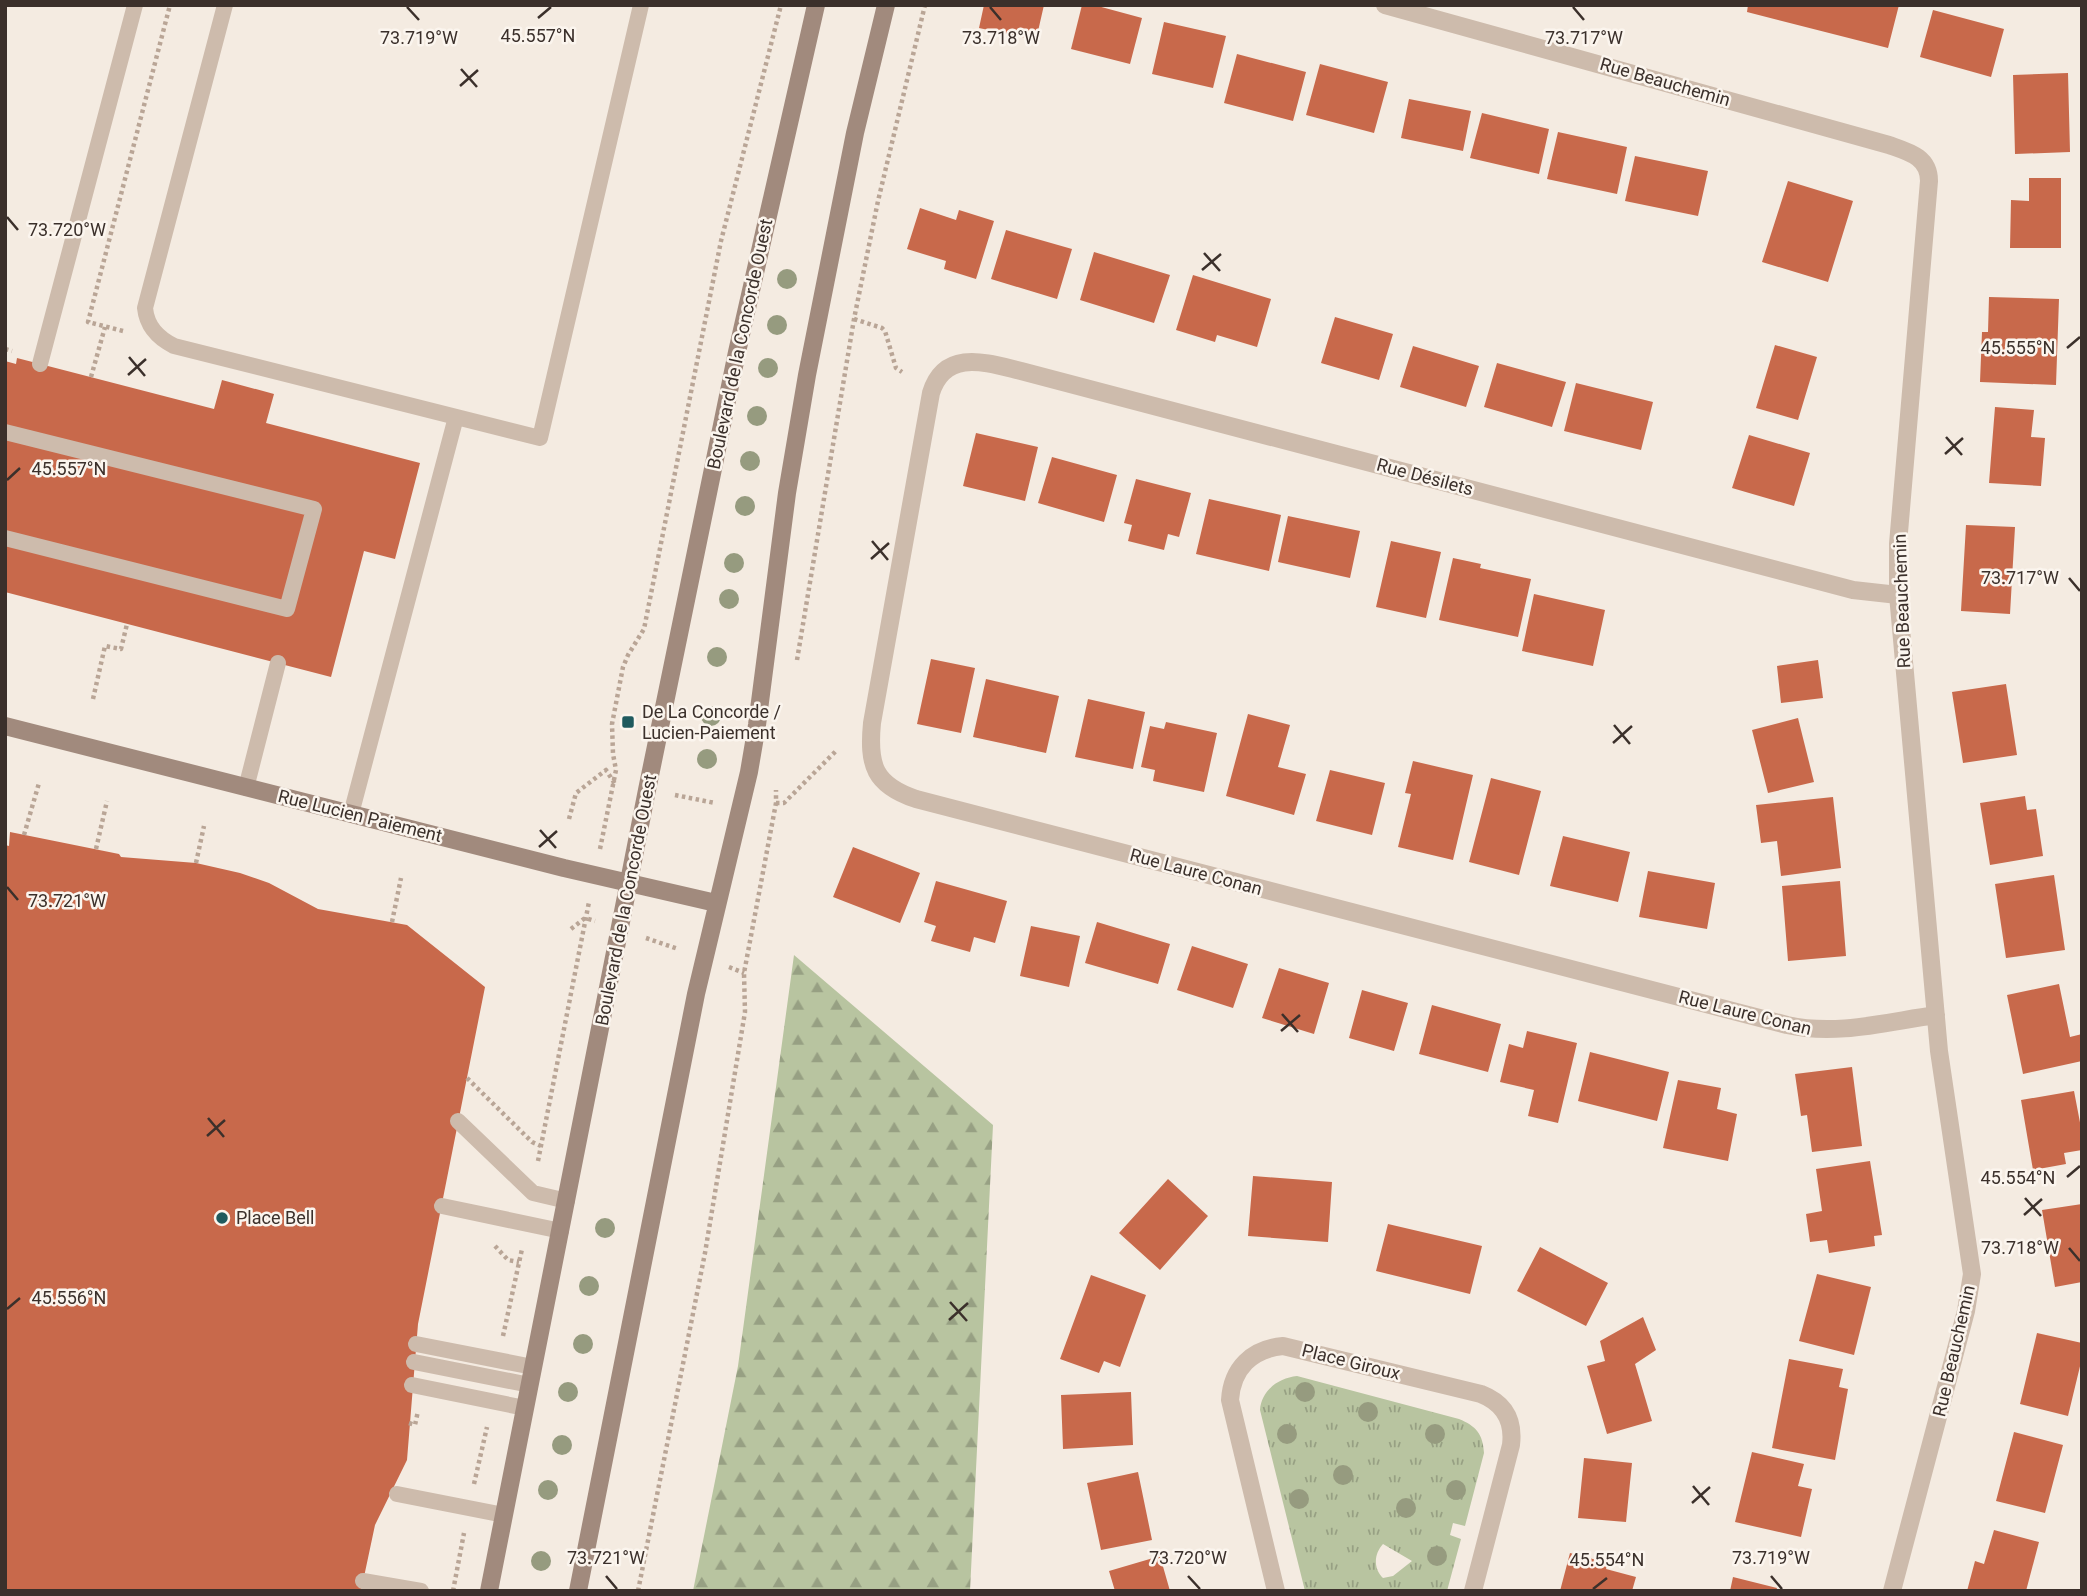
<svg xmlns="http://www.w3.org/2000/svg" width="2087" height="1596" viewBox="0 0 2087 1596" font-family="Roboto,sans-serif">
<defs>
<pattern id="grass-tufts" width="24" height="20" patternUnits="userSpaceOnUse" patternTransform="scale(1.75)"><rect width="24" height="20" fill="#b8c4a0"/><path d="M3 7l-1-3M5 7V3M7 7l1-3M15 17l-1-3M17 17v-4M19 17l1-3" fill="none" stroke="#97a083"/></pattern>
<pattern id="forest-firs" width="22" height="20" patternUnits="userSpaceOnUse" patternTransform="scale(1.75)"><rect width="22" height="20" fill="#b8c4a0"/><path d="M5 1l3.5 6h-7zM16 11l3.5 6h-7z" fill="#97a083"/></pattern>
</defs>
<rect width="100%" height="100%" fill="#f4ebe1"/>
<path fill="url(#grass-tufts)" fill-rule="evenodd" d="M1297,1376L1459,1419C1476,1426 1483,1434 1484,1453L1465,1526L1453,1523L1450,1535L1461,1539L1447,1591H1305L1260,1410C1261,1391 1278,1378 1297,1376ZM1383,1544L1412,1561L1393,1576L1383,1578C1373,1568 1374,1554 1383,1544Z"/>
<path fill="url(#forest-firs)" d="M794,955L993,1125L970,1591H693L738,1366Z"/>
<path fill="#c8694b" d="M984,5H1044L1036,40L979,28Z
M1082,5H1094L1142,18L1130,64L1071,49Z
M1748,5H1899L1888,48L1747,12Z
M1933,10L2004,29L1991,77L1920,57Z
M1164,22L1226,36L1213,88L1152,74Z
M1237,54L1306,72L1293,121L1224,103Z
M1320,64L1388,82L1374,133L1306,115Z
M2068,73L2070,152L2015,154L2013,75Z
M1409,99L1471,111L1463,151L1401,138Z
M1482,113L1549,129L1539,174L1470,158Z
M1558,132L1627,147L1617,194L1547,179Z
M1635,156L1708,171L1698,216L1625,201Z
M2029,178H2061V248H2010L2011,200L2029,201Z
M1788,181L1853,201L1828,282L1762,262Z
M920,208L956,220L959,210L994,221L976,279L944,269L946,261L907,249Z
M1006,230L1072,249L1057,299L991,279Z
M1094,252L1170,275L1154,323L1080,300Z
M1193,275L1271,299L1257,347L1217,335L1215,342L1176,330Z
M1989,297L2059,299L2056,385L1980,382L1982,332H1988Z
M1335,317L1393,334L1379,380L1321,363Z
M1775,345L1817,357L1798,420L1756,408Z
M1413,346L1479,366L1466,407L1400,387Z
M17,358L214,409L222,380L274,394L266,423L420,463L395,559L364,551L331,677L5,592V361L16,364Z
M1497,363L1566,382L1552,427L1484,407Z
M1576,383L1653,402L1641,450L1564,431Z
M1995,407L2034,410L2031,437L2045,438L2041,486L1989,483Z
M976,433L1038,447L1025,501L963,486Z
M1749,435L1810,453L1794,506L1732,488Z
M1052,457L1117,475L1104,522L1038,503Z
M1136,479L1191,493L1179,537L1168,534L1164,550L1128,541L1132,525L1124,523Z
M1209,499L1281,515L1269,571L1196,554Z
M1288,516L1360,531L1350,578L1278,562Z
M1966,525L2015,527L2010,614L1961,611Z
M1391,541L1441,552L1426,618L1376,607Z
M1453,558L1481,564L1480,568L1531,579L1518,637L1439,620Z
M1534,594L1605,610L1593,666L1522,651Z
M931,659L975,668L961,733L917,724Z
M1818,660L1823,698L1781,703L1777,666Z
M986,679L1059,696L1046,753L973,737Z
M2006,684L2017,755L1963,763L1952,692Z
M1088,699L1145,712L1133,769L1075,757Z
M1248,714L1290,725L1278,767L1306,774L1294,815L1226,796Z
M1798,718L1814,782L1768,793L1752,730Z
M1166,722L1217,733L1204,792L1153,781L1155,770L1141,767L1150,726L1164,729Z
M1413,761L1473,775L1453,860L1398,847L1411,794L1405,793Z
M1330,770L1385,783L1372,835L1316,821Z
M1491,778L1541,791L1519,875L1469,862Z
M2025,796L2027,810L2036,809L2043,856L1990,865L1980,803Z
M1833,797L1841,868L1781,876L1777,841L1761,843L1756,805Z
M10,832L119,854L121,857L196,863L240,873L269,883L318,909L407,925L485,987L418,1324L407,1460L375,1525L361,1591H5V845L9,846Z
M1563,836L1630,852L1618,902L1550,886Z
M853,847L920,873L900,923L833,897Z
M1648,871L1715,883L1707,929L1639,917Z
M2054,875L2065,950L2006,958L1995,884Z
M936,881L1007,901L995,943L974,937L970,952L931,941L936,926L924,922Z
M1840,881L1846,956L1788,961L1782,886Z
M1097,922L1170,944L1158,984L1085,963Z
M1031,926L1080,936L1069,987L1020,976Z
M1192,946L1248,964L1233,1008L1177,990Z
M1279,968L1329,983L1314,1034L1262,1018Z
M2059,984L2070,1037L2082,1034V1061L2023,1074L2007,995Z
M1362,990L1408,1003L1394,1051L1349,1038Z
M1432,1005L1501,1024L1488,1072L1419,1054Z
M1527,1031L1577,1043L1558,1123L1528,1116L1534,1090L1500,1082L1509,1044L1523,1048Z
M1590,1052L1669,1072L1657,1121L1578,1101Z
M1852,1067L1862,1146L1812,1152L1807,1115L1801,1116L1795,1074Z
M1678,1080L1721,1088L1717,1109L1737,1114L1728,1161L1663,1148Z
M2074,1091L2082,1133V1150L2064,1153L2066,1164L2033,1170L2021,1100Z
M1870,1161L1882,1235L1874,1236L1875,1246L1829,1253L1827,1240L1810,1242L1806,1214L1822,1211L1816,1169Z
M1253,1176L1332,1182L1328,1242L1248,1236Z
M1168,1179L1208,1216L1160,1270L1119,1233Z
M2082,1204V1282L2055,1287L2042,1210Z
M1388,1224L1482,1246L1470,1294L1376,1271Z
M1540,1247L1608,1283L1586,1326L1517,1291Z
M1817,1274L1871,1287L1854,1355L1799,1341Z
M1091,1275L1146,1295L1120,1367L1104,1361L1099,1373L1060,1359Z
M1643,1317L1656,1350L1635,1364L1652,1421L1607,1434L1587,1366L1605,1361L1600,1341Z
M2037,1333L2082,1343V1358L2068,1416L2020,1404Z
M1789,1359L1843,1369L1839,1387L1848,1389L1835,1460L1772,1448Z
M1131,1392L1133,1445L1063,1449L1061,1395Z
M2014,1432L2063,1445L2045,1513L1996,1501Z
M1752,1452L1804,1464L1798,1486L1812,1489L1801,1537L1735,1522Z
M1584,1458L1632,1463L1626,1522L1578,1518Z
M1138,1472L1152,1540L1101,1550L1087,1483Z
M1994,1530L2039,1542L2026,1591H1967L1975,1561L1984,1564Z
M1570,1553L1608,1563L1606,1569L1636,1577L1632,1591H1560Z
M1160,1556L1170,1591H1115L1109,1571Z
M1733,1577L1777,1588L1776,1591H1730Z"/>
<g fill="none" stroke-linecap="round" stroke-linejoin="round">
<path stroke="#b9a596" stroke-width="4.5" stroke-dasharray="3.5 3.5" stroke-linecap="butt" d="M854,319L882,328L885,331L896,368L902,372
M123,331L88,322L170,5
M5,349L12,351
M91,377L105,327
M797,660L854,319L878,201L925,5
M93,699L105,646L121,649L127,624
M675,795L715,803
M776,803H784L837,750
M569,819L576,793L606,770L615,784
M24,835L39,783
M96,849L107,801
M600,849L616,770L613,754L612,724L623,667L628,655L644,629L721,241L781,5
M196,863L204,826
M392,922L401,878
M571,929L585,918L595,921
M646,938L678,949
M729,967L744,973
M467,1078L532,1142L541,1146
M538,1161L589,902
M495,1246L508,1260L519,1262
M503,1336L522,1249
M409,1423L415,1425L418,1411
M474,1484L487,1427
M453,1591L464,1533
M638,1591L705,1253L745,1012L744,973L776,803V790"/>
<path stroke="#cdbbac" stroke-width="16" d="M225,5L145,308C147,327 158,338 174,346L540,438L641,5
M40,364L135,5
M5,432L314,509L287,609L5,538
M246,788L278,663
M351,814L456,417
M458,1121L533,1193L567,1201
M442,1206L561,1231
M416,1344L533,1367
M414,1362L530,1385
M412,1385L525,1408
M397,1494L504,1515
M363,1581L421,1591"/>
<path stroke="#cdbbac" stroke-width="18" d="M1385,5L1889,145C1909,152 1929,157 1929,181L1898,544V595L1939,1051L1972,1274L1966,1311L1892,1591
M1898,595L1853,590L1021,371C987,363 945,348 931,393L872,723C868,765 874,785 916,799L1787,1025C1837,1036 1886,1022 1936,1015
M1276,1591L1230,1400C1232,1368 1252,1349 1283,1346L1481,1394C1504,1403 1514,1420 1511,1445L1473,1591"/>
<path stroke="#a18a7d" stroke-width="18" d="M5,726L564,868L716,903
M489,1591L647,790L737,352L816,5
M578,1591L696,994L749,772L757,725L787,493L807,375L855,133L886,5"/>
</g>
<g fill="#969b7f">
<circle cx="787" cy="279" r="10"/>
<circle cx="777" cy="325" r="10"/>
<circle cx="768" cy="368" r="10"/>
<circle cx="757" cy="416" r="10"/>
<circle cx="750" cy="461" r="10"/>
<circle cx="745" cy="506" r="10"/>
<circle cx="734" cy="563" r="10"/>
<circle cx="729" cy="599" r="10"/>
<circle cx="717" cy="657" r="10"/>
<circle cx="711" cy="716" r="10"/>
<circle cx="707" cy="759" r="10"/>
<circle cx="605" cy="1228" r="10"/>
<circle cx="589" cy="1286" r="10"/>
<circle cx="583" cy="1344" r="10"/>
<circle cx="568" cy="1392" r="10"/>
<circle cx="1305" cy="1392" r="10"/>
<circle cx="1368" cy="1412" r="10"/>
<circle cx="1287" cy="1434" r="10"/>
<circle cx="1435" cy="1434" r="10"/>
<circle cx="562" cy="1445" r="10"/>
<circle cx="1343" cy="1475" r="10"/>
<circle cx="548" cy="1490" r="10"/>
<circle cx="1456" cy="1490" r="10"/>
<circle cx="1299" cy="1499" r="10"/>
<circle cx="1406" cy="1508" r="10"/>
<circle cx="1437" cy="1556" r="10"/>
<circle cx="541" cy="1561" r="10"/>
</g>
<path fill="none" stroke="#3b302b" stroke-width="2.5" d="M407,7L419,20M990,7L1001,20M1573,7L1584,20M538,18L551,7M461,69L477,87M460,86L478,70M7,217L18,230M1204,253L1220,271M1202,270L1221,254M2067,348L2080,337M129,357L145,376M128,375L146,359M1946,437L1962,455M1945,454L1963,438M7,480L20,468M872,541L888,560M871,559L889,543M2069,578L2080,591M1614,725L1630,744M1613,743L1632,726M540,830L556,848M539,847L557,831M7,887L18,900M1282,1014L1298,1032M1281,1031L1300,1015M208,1118L224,1137M207,1136L225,1120M2067,1177L2080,1166M2025,1198L2041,1216M2024,1215L2042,1199M2069,1248L2080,1261M950,1302L967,1321M7,1309L20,1298M949,1320L968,1303M1693,1486L1709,1505M1692,1503L1710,1487M606,1576L617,1589M1188,1576L1200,1589M1771,1576L1782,1589M1593,1589L1607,1578"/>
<g fill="#1f5a5e" stroke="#fbf5ee" stroke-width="2.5">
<rect x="621" y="715" width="14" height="14" rx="3.5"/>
<circle cx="222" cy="1218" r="7"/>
</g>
<g text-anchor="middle" stroke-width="5" stroke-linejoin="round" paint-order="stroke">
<g font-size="18" fill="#3b302b" stroke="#fbf5ee">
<text transform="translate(1665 82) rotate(16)" y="6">Rue Beauchemin</text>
<text transform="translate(740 344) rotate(-78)" y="6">Boulevard de la Concorde Ouest</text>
<text transform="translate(1425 477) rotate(15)" y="6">Rue Désilets</text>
<text transform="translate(1902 601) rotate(-92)" y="6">Rue Beauchemin</text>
<text transform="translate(360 816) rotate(14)" y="6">Rue Lucien Paiement</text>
<text transform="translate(1196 872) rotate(15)" y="6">Rue Laure Conan</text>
<text transform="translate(626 900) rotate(-79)" y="6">Boulevard de la Concorde Ouest</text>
<text transform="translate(1745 1013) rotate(14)" y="6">Rue Laure Conan</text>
<text transform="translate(1954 1351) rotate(-77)" y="6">Rue Beauchemin</text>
<text transform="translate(1351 1362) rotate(14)" y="6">Place Giroux</text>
</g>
<g font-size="18" fill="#3b302b" stroke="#fbf5ee" text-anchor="start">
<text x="642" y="718">De La Concorde /<tspan x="642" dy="21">Lucien-Paiement</tspan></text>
<text x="236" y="1224">Place Bell</text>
</g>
</g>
<g font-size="18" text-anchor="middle" fill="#3b302b" stroke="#fbf5ee" stroke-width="5" stroke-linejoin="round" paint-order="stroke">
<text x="538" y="42">45.557°N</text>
<text x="419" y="44">73.719°W</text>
<text x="1001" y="44">73.718°W</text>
<text x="1584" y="44">73.717°W</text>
<text x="67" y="236">73.720°W</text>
<text x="2018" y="354">45.555°N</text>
<text x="69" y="475">45.557°N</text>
<text x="2020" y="584">73.717°W</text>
<text x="67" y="907">73.721°W</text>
<text x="2018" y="1184">45.554°N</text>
<text x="2020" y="1254">73.718°W</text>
<text x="69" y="1304">45.556°N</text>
<text x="606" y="1564">73.721°W</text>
<text x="1188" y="1564">73.720°W</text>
<text x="1771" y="1564">73.719°W</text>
<text x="1607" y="1566">45.554°N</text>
</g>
<rect width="2087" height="1596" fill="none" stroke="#3b302b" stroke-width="14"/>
</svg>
